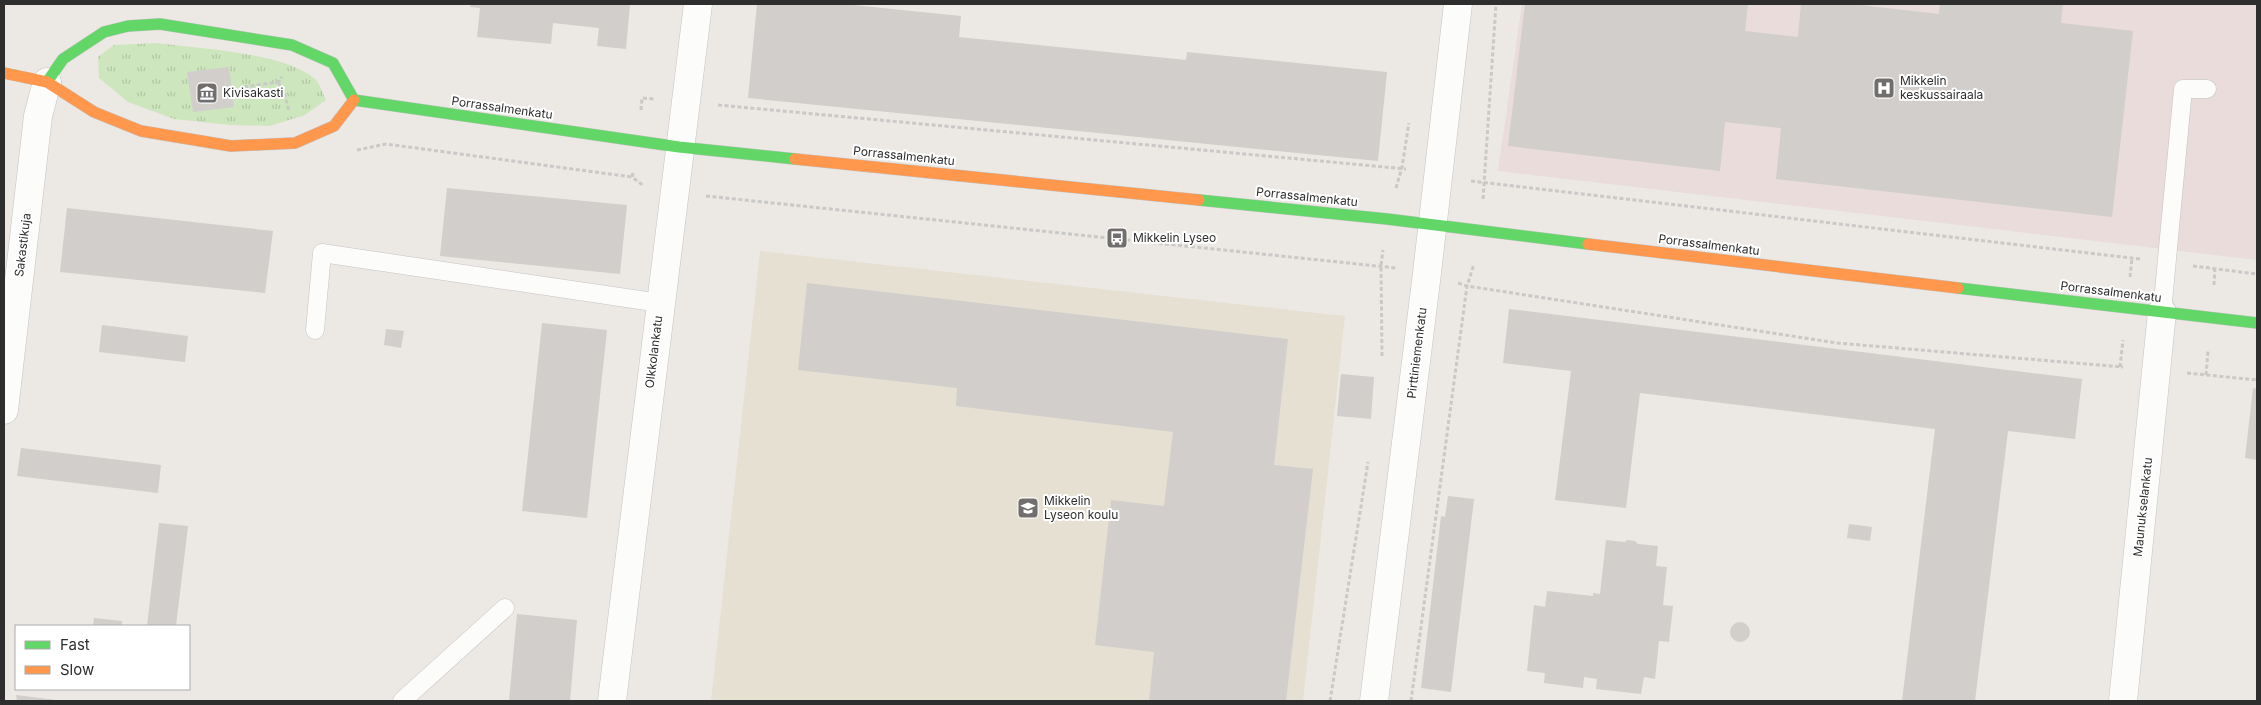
<svg xmlns="http://www.w3.org/2000/svg" width="2261" height="705" viewBox="0 0 2261 705" font-family="Inter,sans-serif">
<defs>
<pattern id="grass-tufts" width="24" height="20" patternUnits="userSpaceOnUse" patternTransform="scale(1.25)"><rect width="24" height="20" fill="#cee6be"/><path d="M3 7l-1-3M5 7V3M7 7l1-3M15 17l-1-3M17 17v-4M19 17l1-3" fill="none" stroke="#b1c6a4"/></pattern>
</defs>
<rect width="100%" height="100%" fill="#ece8e4"/>
<path fill="#e6e0d3" d="M760,251L1345,316L1303,701H711Z"/>
<path fill="#e9dcdb" d="M1522,4H2257V260L1498,171Z"/>
<path fill="url(#grass-tufts)" d="M157,43C199,49 284,52 315,79C320,84 323,94 326,100L305,115L270,126L230,125L174,119L128,102L99,78L98,57L114,45Z"/>
<path fill="#d1cecb" d="M471,4H630L626,49L597,46L599,28L553,23L551,44L477,37L480,8L470,7Z
M757,4H843L961,16L959,37L1186,60L1187,52L1387,72L1378,161L748,98Z
M1525,4H1748L1745,31L1798,37L1801,4H1851L1939,14L1940,4H2063L2061,23L2133,31L2112,217L1776,179L1781,128L1725,122L1720,171L1508,146Z
M229,67L234,107L193,112L187,72Z
M447,188L627,205L620,274L440,256Z
M67,208L273,231L265,293L60,272Z
M807,283L1288,339L1274,465L1313,469L1286,701H1149L1154,652L1095,645L1111,500L1164,506L1173,432L956,406L957,388L798,370Z
M1509,309L2082,379L2075,439L2008,431L1975,701H1902L1935,429L1640,393L1626,508L1555,500L1571,371L1503,363Z
M542,323L607,330L587,518L522,511Z
M102,325L188,336L185,362L99,352Z
M386,329L404,331L401,348L384,345Z
M1341,374L1374,377L1371,419L1337,416Z
M2253,388L2257,389V460L2245,458Z
M21,448L161,465L158,493L17,476Z
M1448,496L1474,499L1451,692L1421,688L1441,516L1445,517Z
M159,523L188,526L176,626H147Z
M1849,524L1872,527L1870,541L1847,538Z
M1606,540L1625,542L1627,540L1635,541L1638,544L1658,546L1656,566L1667,567L1663,605L1673,606L1669,642L1659,641L1655,679L1644,677L1641,694L1596,689L1597,679L1584,677L1583,688L1544,683L1545,673L1527,671L1534,605L1545,607L1547,591L1593,596V593L1600,594Z
M517,614L577,620L570,701H509Z
M94,618L122,621V626H93Z
M1730 632a10 10 0 1 1 20 0a10 10 0 1 1-20 0Z
M16,695L56,700V701H17Z"/>
<g fill="none" stroke-linecap="round" stroke-linejoin="round">
<g stroke="#c5c4c5" stroke-width="19">
<path id="lane" d="M2162,312L2183,89H2207
M315,330L322,253L660,303
M402,701L505,608"/>
</g>
<g stroke="#c5c4c5" stroke-width="29">
<path id="street" d="M4,410L38,116L47,82
M612,701L698,4
M1374,701L1427,273L1458,4
M2123,701L2162,312"/>
</g>
<g stroke="#c5c4c5" stroke-width="12">
<path id="fast" d="M47,82L63,59L104,32L128,26L160,24L292,45L333,63L354,100
M354,100L679,147L795,159
M1199,200L1387,219L1588,244
M1958,288L2257,323"/>
</g>
<g stroke="#c5c4c5" stroke-width="12">
<path id="slow" d="M4,73L47,82L94,112L141,131L231,146L295,143L334,126L354,100
M795,159L1199,200
M1588,244L1958,288"/>
</g>
<path stroke="#c9c9c8" stroke-width="3" stroke-dasharray="4 2.5" stroke-linecap="butt" d="M278,82L285,95L289,112
M244,87L278,82L282,77
M718,105L1406,169
M641,110L642,98L654,99
M357,150L386,144L632,177
M633,173L632,177L644,186
M1471,181L2140,259
M1396,188L1402,167L1409,123
M706,196L1396,268
M1483,199L1496,4
M2193,266L2257,274
M2130,277L2132,258
M1458,283L1467,286L1837,343L2123,367
M2214,285L2215,268
M1382,356L1381,265L1383,250
M2120,367L2123,340
M2187,373L2257,380
M2206,375L2208,351
M1330,701L1368,462
M1411,701L1467,286L1474,264"/>
<use href="#lane" stroke="#fcfcfb" stroke-width="18"/>
<use href="#street" stroke="#fcfcfb" stroke-width="28"/>
<use href="#fast" stroke="#63d668" stroke-width="11"/>
<use href="#slow" stroke="#ff974d" stroke-width="11"/>
</g>
<defs>
<g id="hospital-square" transform="scale(1.125)"><rect x="-9" y="-9" width="18" height="18" rx="4" fill="#706f6e" stroke="#fff"/><path d="M-5-5h3v3.5h4V-5h3V5h-3V1.5h-4V5h-3Z" fill="#fff"/></g>
<g id="museum-square" transform="scale(1.125)"><rect x="-9" y="-9" width="18" height="18" rx="4" fill="#706f6e" stroke="#fff"/><path d="M0-6L6-3V-2H-6V-3ZM-5-1h2V3h-2ZM-1-1h2V3h-2ZM3-1h2V3H3ZM-6 4H6V6H-6Z" fill="#fff"/></g>
<g id="bus-square" transform="scale(1.125)"><rect x="-9" y="-9" width="18" height="18" rx="4" fill="#706f6e" stroke="#fff"/><path d="M-5-6H5V4H4V6H2V4H-2V6H-4V4H-5ZM-3.5-4V0h7V-4ZM-3.5 1.2v1.5H-2V1.2ZM2 1.2v1.5H3.5V1.2Z" fill="#fff"/></g>
<g id="school-square" transform="scale(1.125)"><rect x="-9" y="-9" width="18" height="18" rx="4" fill="#706f6e" stroke="#fff"/><path d="M0-5L7-2L0 1L-7-2ZM-4 1L0 2.5L4 1V4Q0 6-4 4Z" fill="#fff"/></g>
</defs>
<g fill-rule="evenodd">
<use href="#hospital-square" x="1884" y="88"/>
<use href="#museum-square" x="207" y="93"/>
<use href="#bus-square" x="1117" y="238"/>
<use href="#school-square" x="1028" y="508"/>
</g>
<g text-anchor="middle" stroke-width="4" stroke-linejoin="round" paint-order="stroke">
<g font-size="12" fill="#2e2e2e" stroke="#fff" text-anchor="start">
<text x="1900" y="85">Mikkelin<tspan x="1900" dy="14">keskussairaala</tspan></text>
<text x="223" y="97">Kivisakasti</text>
<text x="1133" y="242">Mikkelin Lyseo</text>
<text x="1044" y="505">Mikkelin<tspan x="1044" dy="14">Lyseon koulu</tspan></text>
</g>
<g font-size="12" fill="#2e2e2e" stroke="#fff">
<text transform="translate(502 108) rotate(8)" y="4">Porrassalmenkatu</text>
<text transform="translate(904 156) rotate(6)" y="4">Porrassalmenkatu</text>
<text transform="translate(1307 197) rotate(6)" y="4">Porrassalmenkatu</text>
<text transform="translate(23 245) rotate(-83)" y="4">Sakastikuja</text>
<text transform="translate(1709 245) rotate(7)" y="4">Porrassalmenkatu</text>
<text transform="translate(2111 292) rotate(7)" y="4">Porrassalmenkatu</text>
<text transform="translate(654 352) rotate(-83)" y="4">Olkkolankatu</text>
<text transform="translate(1417 353) rotate(-83)" y="4">Pirttiniemenkatu</text>
<text transform="translate(2143 507) rotate(-84)" y="4">Maunukselankatu</text>
</g>
</g>
<rect width="2261" height="705" fill="none" stroke="#2e2e2e" stroke-width="10"/>
<rect x="15" y="625" width="175" height="65" fill="#ffffff" stroke="#ababab"/>
<rect x="25" y="641" width="25" height="8" fill="#63d668" stroke="#ababab"/>
<text x="60" y="650" font-size="15" fill="#2e2e2e">Fast</text>
<rect x="25" y="666" width="25" height="8" fill="#ff974d" stroke="#ababab"/>
<text x="60" y="675" font-size="15" fill="#2e2e2e">Slow</text>
</svg>
